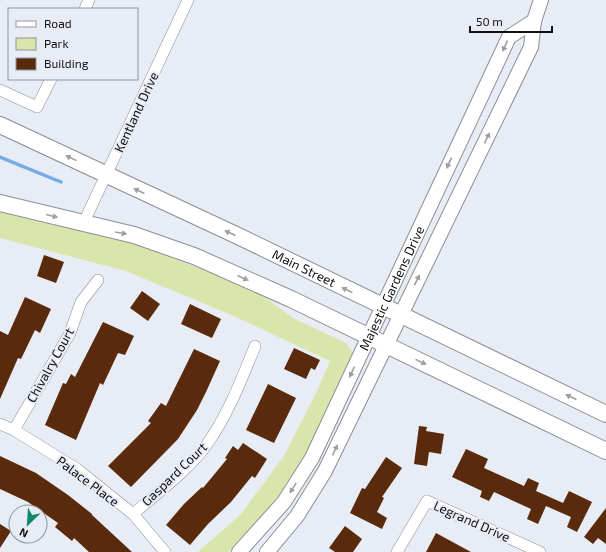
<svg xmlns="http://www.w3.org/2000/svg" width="606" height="552" viewBox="0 0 606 552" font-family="'Exo 2',sans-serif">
<rect width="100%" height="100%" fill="#e7ecf5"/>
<path fill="#dae5ab" d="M0,208L108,234L163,254L257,292L295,319L346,343L355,356C319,430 291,497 228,552H198L241,514L284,456L317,391L330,361L236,317L126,271L0,238Z"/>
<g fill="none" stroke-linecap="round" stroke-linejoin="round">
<path stroke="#77aae4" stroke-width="3.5" d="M0,157L61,182"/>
</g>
<path fill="#592a0c" d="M44,255L64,262L56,283L37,276Z
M142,291L160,304L148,321L130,308Z
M25,297L51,309L40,333L35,330L21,359L18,358L0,399V331L8,335Z
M190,304L221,319L212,338L181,324Z
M103,322L134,336L125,355L118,353L103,385L100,383L76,440L45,425L63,383L66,384L71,374L75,377Z
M294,348L320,360L315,370L311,368L306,379L284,369Z
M194,349L220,361L206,392L197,410L178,439L131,487L108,466L151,423L148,421L161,403L166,406Z
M268,384L296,398L274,443L246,430Z
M419,426L427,427L426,431L444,434L441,454L429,452L427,466L414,464Z
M243,443L267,459L255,478L252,476L231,502L208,524L190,545L166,525L184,504L202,487L203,488L227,459L225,458L233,446L238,450Z
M466,449L488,459L484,468L524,486L528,478L539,483L536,491L563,503L569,491L592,502L577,532L567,527L571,517L546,506L538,524L527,519L531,509L494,492L489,501L480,497L482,491L452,477Z
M0,456L36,473L68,495L92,514V515L132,552H89L74,538L72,541L55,527L58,523L28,502L0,489Z
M386,457L402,468L382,497L384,498L377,512L387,518L382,529L350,513L362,488L365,489Z
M606,508V544L598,538L593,544L584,537Z
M0,524L11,531L0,548Z
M345,526L362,539L353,552H335L329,548Z
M436,533L471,552H426Z"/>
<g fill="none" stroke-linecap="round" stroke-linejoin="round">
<g stroke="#8a8e96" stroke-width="12">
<path id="minor" d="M85,9L89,0
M0,90L37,107L51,79
M83,224L188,0
M0,424L14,430L77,469L133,514L165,552
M14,430L70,333L81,302L98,280
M133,514C154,496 188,470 205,447C227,417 241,381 255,346
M397,552L427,501L540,552"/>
</g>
<g stroke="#8a8e96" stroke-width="16">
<g id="tertiary">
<path id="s1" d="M239,552L284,502L312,458L509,37L534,21"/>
<path d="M267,552L297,516L325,471L531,47L534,21L541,0"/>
</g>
</g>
<g stroke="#8a8e96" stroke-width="18">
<g id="secondary">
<path id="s2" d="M0,125L236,235L606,414"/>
<path d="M0,203L134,235L194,256L291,299L606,451"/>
</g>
</g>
<use href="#minor" stroke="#fff" stroke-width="11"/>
<use href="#tertiary" stroke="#fff" stroke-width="14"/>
<use href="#secondary" stroke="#fff" stroke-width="16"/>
</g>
<defs><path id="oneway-solid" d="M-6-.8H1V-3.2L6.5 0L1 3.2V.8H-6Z"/></defs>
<g fill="#9f9fa1">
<use href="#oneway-solid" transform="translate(505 46) rotate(115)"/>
<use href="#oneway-solid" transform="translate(487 138) rotate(-64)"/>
<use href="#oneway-solid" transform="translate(71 158) rotate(-154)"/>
<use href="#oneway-solid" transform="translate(449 163) rotate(115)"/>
<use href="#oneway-solid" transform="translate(139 191) rotate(-155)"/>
<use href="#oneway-solid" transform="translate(52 216) rotate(14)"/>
<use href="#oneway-solid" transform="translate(121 233) rotate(10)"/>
<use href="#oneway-solid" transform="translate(230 233) rotate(-155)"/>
<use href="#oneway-solid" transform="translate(243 278) rotate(24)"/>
<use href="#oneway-solid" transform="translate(417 280) rotate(-64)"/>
<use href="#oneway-solid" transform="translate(347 290) rotate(-154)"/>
<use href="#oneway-solid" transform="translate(421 362) rotate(26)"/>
<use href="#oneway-solid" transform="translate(352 372) rotate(115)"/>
<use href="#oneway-solid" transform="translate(571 397) rotate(-155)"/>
<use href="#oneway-solid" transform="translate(335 450) rotate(-64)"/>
<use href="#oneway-solid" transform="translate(293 488) rotate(122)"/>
</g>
<g text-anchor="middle" stroke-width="4" stroke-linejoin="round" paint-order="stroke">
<g font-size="13" fill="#0f1013" stroke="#e7ecf5">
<text transform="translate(136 112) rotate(-65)" y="5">Kentland Drive</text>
<text dy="5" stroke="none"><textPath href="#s2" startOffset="336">Main Street</textPath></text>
<text dy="5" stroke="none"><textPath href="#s1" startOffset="307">Majestic Gardens Drive</textPath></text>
<text transform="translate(50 365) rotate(-61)" y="5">Chivalry Court</text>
<text transform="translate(174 474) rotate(-44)" y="5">Gaspard Court</text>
<text transform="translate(88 481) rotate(37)" y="5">Palace Place</text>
<text transform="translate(472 521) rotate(24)" y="5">Legrand Drive</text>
</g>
</g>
<rect x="8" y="8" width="130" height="72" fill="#e7ecf5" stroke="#91949b"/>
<rect x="16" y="21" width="20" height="6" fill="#ffffff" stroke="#91949b"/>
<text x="44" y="28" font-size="12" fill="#0f1013">Road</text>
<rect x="16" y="38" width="20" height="12" fill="#dae5ab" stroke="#91949b"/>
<text x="44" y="48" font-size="12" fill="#0f1013">Park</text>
<rect x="16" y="58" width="20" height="12" fill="#592a0c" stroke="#91949b"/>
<text x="44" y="68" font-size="12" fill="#0f1013">Building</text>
<g transform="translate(28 524) rotate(205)"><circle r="19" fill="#e7ecf5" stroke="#91949b"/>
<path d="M0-3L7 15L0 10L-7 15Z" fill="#148969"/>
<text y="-6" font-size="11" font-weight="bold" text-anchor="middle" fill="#0f1013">N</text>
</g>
<path d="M470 26v6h82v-6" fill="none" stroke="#0f1013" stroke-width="2"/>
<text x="476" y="26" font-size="12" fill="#0f1013" stroke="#e7ecf5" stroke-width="3" paint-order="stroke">50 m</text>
</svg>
